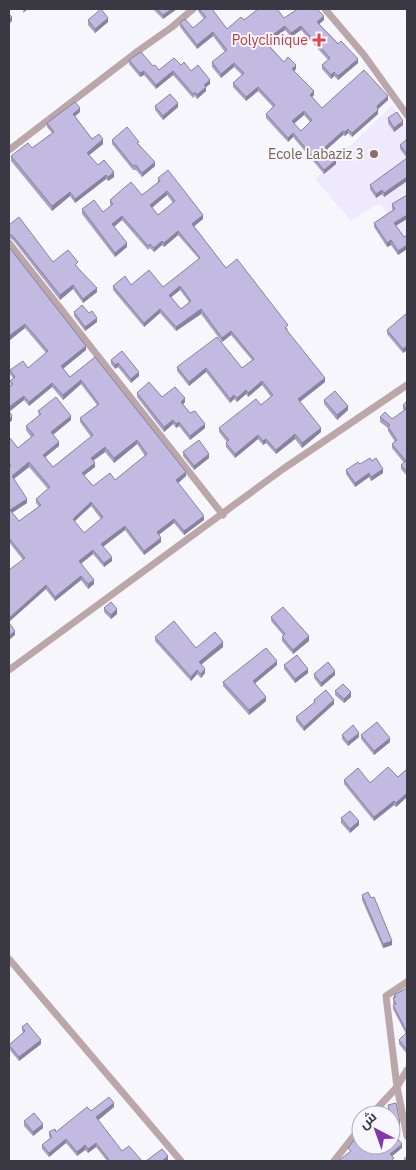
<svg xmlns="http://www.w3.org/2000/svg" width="416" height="1170" viewBox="0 0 416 1170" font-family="'IBM Plex Sans',Cairo,sans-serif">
<rect width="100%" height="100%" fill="#f7f6fc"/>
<path fill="#eee9fe" d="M392,106L407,129V244L380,203L351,221L315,179Z"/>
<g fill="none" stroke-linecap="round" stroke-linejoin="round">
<path stroke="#bba6aa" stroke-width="7" d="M325,9L364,55L407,115
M9,150L138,51L172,27L193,9
M9,243L223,515
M9,670L283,469L407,385
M9,959L181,1161
M407,982L386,996L397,1087L407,1136
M371,1115L397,1087L407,1070
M334,1161L361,1127
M407,1161V1160"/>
</g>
<path fill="#a8a0c2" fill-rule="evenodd" d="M153,9H177L163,19Z
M198,9H212L227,29L244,20L284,18L297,9H317L324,20L319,24L358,63L338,80L334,76L331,79L322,69V65L328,60L301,30L291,37L285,30L267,43L284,62L296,69L294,71L314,95L312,97L322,108L388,100L378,109V114L352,137L348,133L345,136L343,135L327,149L336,164L324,174L293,137L288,142L266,118V114L273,107L258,91L246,101L233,87V83L242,75L234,67L221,78L212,67V62L225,52L213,36L197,49L180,27V23L193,28L204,19L198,11ZM304,115L310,122L301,131L294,124Z
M88,20L108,22L95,33L88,25Z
M129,60L153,66L159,70L181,65L191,71L210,84L206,87V91L197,99L195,96L193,98L173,75L156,89L144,75L140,77L129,64Z
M155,106L178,107L163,120L155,110Z
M80,112L75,116L92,139L103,144L89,155L98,165L114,177L108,181L106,179L75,203L70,196L52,211L11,161V156L32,148L52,133L47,127V123Z
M388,118L403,125L394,132L388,123Z
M112,140L139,144L155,166L142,177L136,170H133L112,144Z
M407,142V158L400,149V145Z
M407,158V181L384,197L382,194L376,198L370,189V185Z
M158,178L203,219L194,226L226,268L288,329L287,330L325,382L300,402L321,432L302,448L295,439L276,454L266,443L263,445L258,439L235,458L226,447V443L227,442L219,432V428L261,405L271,397L262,385L248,397L246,394L237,402L234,399L230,403L206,372L189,386L177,371V367L242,368L252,360L231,335L222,342L201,314L176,331L160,313L144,327L113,290V286L131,285L163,287L199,259L178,235L164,247L162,245L154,252L150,248L148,250L122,220L114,227L127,247L115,257L82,214V209L103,212L111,206L110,204V200L142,195L158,182ZM167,195L173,203L158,215L152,208ZM180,290L189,302L181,309L171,297Z
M407,195L396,226L404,237L407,235V249L398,255L391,245L387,247L374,227V223L393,210L392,209V204Z
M9,225L53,262L78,266L77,267L97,292L83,303L73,289L60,300L13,240L9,238Z
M9,247L86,350L63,369L70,377L95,357L186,476L178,483L204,520L184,535L174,523L159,535L161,542L144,555L125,530L103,547L112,561L104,567L93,554L81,564L94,584L88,589L81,580L55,601L9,542V437L18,448L31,437L26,430V426L39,415L38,411L71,420L53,435L59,446L45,457L53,467L91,437L80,422V418L97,405L81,384L63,400L52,387L29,406L24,400L9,411L12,420L9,423V387L11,385L10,381L13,378L10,374V370L28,368L46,353L25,328L9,340ZM137,444L145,456L115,480L93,486L84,475L95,467L93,461L105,452L114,463ZM29,467L48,489L36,499V503L39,507L19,521L12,513L27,503L14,479ZM91,506L101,519L84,533L74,521Z
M74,312L97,322L85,331L74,316Z
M407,313V350L403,353L387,334V330Z
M122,351L139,376L131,383L118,367L115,369L111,364V360Z
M137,393L185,402L183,404L190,413L205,428L190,440L179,426L176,428L173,424L164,432L137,397Z
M324,400L348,410L337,420L324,404Z
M407,401V476L401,469V465L404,463L392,448V444L395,442L388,431V428L380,422V417L392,419L404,411L403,409V405Z
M183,452L209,458L194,470L183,456Z
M372,461L383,473L371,481L369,477L355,487L346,474V470Z
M104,608L117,614L111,619L104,612Z
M271,617L309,641L293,654L282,641V637L283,635L271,621Z
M155,637L196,648L223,647L201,665L205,673L201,678L197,674L191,681L155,641Z
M277,665L255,683L266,701L249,715L223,686V682Z
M284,665L308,673L295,683L284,669Z
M314,674L335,675L321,687L314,678Z
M335,691L351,697L344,703L335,695Z
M314,700L334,704L304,731L296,721V717L314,703Z
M342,735L359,737L348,746L342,739Z
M361,735L390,742L374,755L361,739Z
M407,769V797L396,807L394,805L374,821L344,784V780L370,783L398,777Z
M341,818L359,825L350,833L341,823Z
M362,895L392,945L383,948L362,900Z
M407,988V1054L399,1044V1040L406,1034L393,1009V1005H394L393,1003L394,995Z
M22,1027L41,1044L19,1061L9,1049V1045L23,1033L22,1031Z
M388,1105L400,1127L393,1128L391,1119V1115H390L388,1109Z
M114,1107L98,1120L122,1151L142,1161H107L96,1147L88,1153L85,1150L77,1156L66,1143L49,1157L42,1149V1145L50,1138L49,1136V1132H56L91,1111Z
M24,1121L43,1128L33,1136L24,1126Z"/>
<path fill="#88829e" d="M24,9H28L23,13Z
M172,9H177L163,19V15Z
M324,16V20L317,26V22Z
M12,17V21L9,24V20Z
M108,18V22L95,33V29Z
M285,26V30L264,45V41Z
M301,26V30L291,37V33Z
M213,32V36L197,49V45Z
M358,59V63L338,80V76Z
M234,63V67L221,78V74Z
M296,65V69L292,73V69Z
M144,71V75L140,77V73Z
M173,71V75L156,89V85Z
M334,72V76L331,79V75Z
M210,80V84L206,87V91L197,99V95L204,85Z
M258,87V91L246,101V97Z
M314,91V95L310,99V95Z
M388,96V100L377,110V106Z
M178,103V107L163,120V116Z
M80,108V112L73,118V114Z
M378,110V114L352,137V133Z
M304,111V115L292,125V121Z
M403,121V125L394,132V128Z
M348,129V133L345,136V132Z
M343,131V135L325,151V147Z
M293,133V137L288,142V138Z
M103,139V144L87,157V153Z
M336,160V164L324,174V170Z
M155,162V166L142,177V173Z
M114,172V177L108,181V177Z
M106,175V179L75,203V199Z
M407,177V181L384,197V193Z
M382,190V194L376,198V194Z
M167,191V195L150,209V205Z
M70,192V196L52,211V206Z
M203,215V219L192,228V224Z
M407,215V219L394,227V223Z
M122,216V220L112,228V224Z
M178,231V235L164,247V243Z
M391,240V245L387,247V243Z
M162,241V245L154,252V248Z
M127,243V247L115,257V253Z
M407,245V249L398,255V251Z
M73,285V289L60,300V295Z
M180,286V290L169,299V295Z
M97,288V292L83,303V299Z
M160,309V313L144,327V323Z
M201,309V314L176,331V327Z
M97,318V322L85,331V327Z
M25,324V328L9,341V336Z
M231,331V335L222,342V338Z
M86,346V350L61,370V366Z
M407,346V350L403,353V349Z
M118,363V367L115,369V365Z
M206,368V372L189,386V382Z
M139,372V376L131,383V379Z
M325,378V382L298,403V399Z
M81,380V384L63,400V395Z
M262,381V385L248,397V393Z
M52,383V387L29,406V402Z
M246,390V394L237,402V398Z
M234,395V399L230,403V399Z
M24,396V400L9,412V407Z
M185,398V402L181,406V402Z
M348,406V410L337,420V415Z
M12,416V420L9,423V419Z
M71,416V420L51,436V432Z
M173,420V424L164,432V427Z
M179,422V426L176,428V424Z
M205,424V428L190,440V436Z
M321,428V432L302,448V443Z
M295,434V439L276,454V450Z
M258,435V439L235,458V454Z
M266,439V443L263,445V441Z
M137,440V444L114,463V458Z
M59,442V446L43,459V455Z
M105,447V452L91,462V458Z
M209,454V458L194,470V466Z
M29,462V467L12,480V476Z
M95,463V467L82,477V473Z
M383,469V473L371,481V477Z
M186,472V476L176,485V480Z
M369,473V477L355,487V483Z
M27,499V503L10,514V510Z
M91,502V506L73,523V519Z
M204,516V520L184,535V531Z
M174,519V523L157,536V532Z
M125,526V530L101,548V544Z
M161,538V542L144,555V551Z
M93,550V554L79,565V561Z
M112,557V561L104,567V563Z
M81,576V580L55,601V597Z
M94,580V584L88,589V584Z
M46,585V589L9,622V618Z
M117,609V614L111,619V615Z
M15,631V635L9,640V636Z
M309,636V641L293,654V650Z
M223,642V647L199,666V662Z
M277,661V665L253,685V681Z
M205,669V673L201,678V674Z
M308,669V673L295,683V679Z
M197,670V674L191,681V677Z
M335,671V675L321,687V683Z
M351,692V697L344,703V699Z
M266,697V701L249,715V710Z
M334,700V704L304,731V727Z
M359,733V737L348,746V742Z
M390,738V742L374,755V751Z
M407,793V797L396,807V803Z
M394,801V805L374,821V817Z
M359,821V825L350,833V829Z
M392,941V945L383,948V944Z
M41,1040V1044L19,1061V1057Z
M114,1103V1107L96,1122V1117Z
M400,1122V1127L393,1128V1124Z
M43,1124V1128L33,1136V1132Z
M66,1139V1143L49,1157V1153Z
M96,1143V1147L88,1153V1149Z
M402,1144V1148L390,1158V1154Z
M85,1145V1150L77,1156V1152Z
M168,1156V1161H162Z"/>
<path fill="#c3bae1" stroke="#88829e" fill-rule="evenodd" d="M101,9L108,18L95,29L88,20Z
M157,9H172L163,15Z
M199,9H212L227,29L241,17L244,20L258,9H277L284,18L298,9H317L324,16L317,22L338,44L341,41L358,59L338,76L334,72L331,75L322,65L330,58L301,26L291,33L285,26L264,41L284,62L288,57L296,65L292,69L314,91L310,95L322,108L364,70L388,96L377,106L378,110L352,133L348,129L345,132L343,131L325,147L336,160L324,170L293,133L288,138L266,114L275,105L258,87L246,97L233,83L244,73L234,63L221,74L212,62L227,50L213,32L197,45L180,23L185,19L193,28L206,17ZM304,111L312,120L301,131L292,121Z
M9,14L12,17L9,20Z
M141,52L153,66L155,65L159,70L174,58L181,65L184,62L191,71L198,65L210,80L204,85L206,87L197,95L195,92L193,94L173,71L156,85L144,71L140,73L129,60Z
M170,94L178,103L163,116L155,106Z
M75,102L80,108L73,114L92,139L99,134L103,139L87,153L98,165L104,160L114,172L108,177L106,175L75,199L70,192L52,206L11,156L28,143L32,148L54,132L47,123Z
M397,112L403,121L394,128L388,118Z
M127,127L139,142L137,143L155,162L142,173L136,165L133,166L112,140Z
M406,140L407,142V154L400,145Z
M407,158V177L384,193L382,190L376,194L370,185Z
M168,170L203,215L192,224L226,268L237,259L288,325L285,328L325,378L298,399L321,428L302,443L295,434L276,450L266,439L263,441L258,435L235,454L226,443L229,440L219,428L256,399L261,405L273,395L262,381L248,393L246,390L237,398L234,395L230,399L206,368L189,382L177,367L217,337L242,368L254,359L231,331L222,338L201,309L176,327L160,309L144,323L113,286L125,276L131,285L149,270L163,287L200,258L198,255L178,231L164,243L162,241L154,248L150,244L148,246L122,216L112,224L127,243L115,253L82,209L94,200L103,212L113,204L110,200L131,182L142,195L160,181L158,178ZM167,191L175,201L158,215L150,205ZM180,286L191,301L181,309L169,295Z
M407,195V215L394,223L404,237L407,235V245L398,251L391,240L387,243L374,223L395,209L392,204Z
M19,217L53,262L68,250L78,262L75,265L97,288L83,299L73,285L60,295L13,236L9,234V225Z
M9,247L86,346L61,366L70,377L95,357L186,472L176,480L204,516L184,531L174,519L157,532L161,538L144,551L125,526L101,544L112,557L104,563L93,550L79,561L94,580L88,584L81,576L55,597L46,585L9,618V570L25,558L9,538V467L11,466L9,463V437L18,448L34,435L26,426L41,414L38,411L56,397L71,416L51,432L59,442L43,455L53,467L93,435L80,418L99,404L81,380L63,395L52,383L29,402L24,396L9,407V387L13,384L10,381L15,377L10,370L23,361L28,368L48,351L25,324L9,336ZM137,440L147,454L115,480L110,473L93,486L82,473L95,463L91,458L105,447L114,458ZM29,462L50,487L36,499L41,505L19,521L10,510L27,499L12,476ZM91,502L103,517L84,533L73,519Z
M82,305L89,313L92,311L97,318L85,327L74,312Z
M407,313V346L403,349L387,330Z
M122,351L139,372L131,379L118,363L115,365L111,360Z
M149,382L162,397L175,387L185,398L181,402L190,413L195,411L205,424L190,436L179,422L176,424L173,420L164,427L137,393Z
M335,391L348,406L337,415L324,400Z
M407,401V472L401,465L406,461L392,444L397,440L388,427L390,425L380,417L385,412L392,419L406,409L403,405Z
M9,411L12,416L9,419Z
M199,440L209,454L194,466L183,452Z
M370,458L372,461L376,458L383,469L371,477L369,473L355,483L346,470L358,462L360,464Z
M111,602L117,609L111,615L104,608Z
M283,607L309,636L293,650L282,637L285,634L271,617Z
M174,621L196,648L215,632L223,642L199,662L205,669L201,674L197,670L191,677L155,637Z
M9,623L15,631L9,636Z
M266,648L277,661L253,681L266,697L249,710L223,682Z
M297,655L308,669L295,679L284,665Z
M328,662L335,671L321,683L314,674Z
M343,684L351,692L344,699L335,691Z
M326,690L334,700L304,727L296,717L315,702L314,700Z
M377,722L390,738L374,751L361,735Z
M353,725L359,733L348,742L342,735Z
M388,767L398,777L407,769V793L396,803L394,801L374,817L344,780L358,768L370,783Z
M350,811L359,821L350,829L341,818Z
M368,892L371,898L374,897L392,941L383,944L362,895Z
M407,988V1032L393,1005L396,1004L393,998L396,997L394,995Z
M27,1023L41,1040L19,1057L9,1045L25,1031L22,1027Z
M407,1032V1050L399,1040Z
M109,1097L114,1103L96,1117L122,1151L129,1146L142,1161H110L96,1143L88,1149L85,1145L77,1152L66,1139L49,1153L42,1145L52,1137L49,1132L55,1129L56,1132L87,1107L91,1111Z
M396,1103L400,1122L393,1124L388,1105Z
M34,1113L43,1124L33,1132L24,1121Z
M361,1131V1145H391V1131L402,1144L390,1154L394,1158L391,1161H338L351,1151L348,1148Z
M162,1149L168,1156L162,1161H146Z"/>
<path fill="#e0444e" stroke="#f7f6fc" stroke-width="2" d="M316.5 32.5h5v5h5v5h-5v5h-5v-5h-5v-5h5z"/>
<circle fill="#8d6e63" stroke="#f7f6fc" stroke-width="2" cx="374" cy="154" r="5"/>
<g text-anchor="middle" stroke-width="4" stroke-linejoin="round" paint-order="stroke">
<g font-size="14" fill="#be3a42" stroke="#f7f6fc" text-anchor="end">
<text x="308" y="45">Polyclinique</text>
</g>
<g font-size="14" fill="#785e54" stroke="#f7f6fc" text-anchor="end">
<text x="364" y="159">Ecole Labaziz 3</text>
</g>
</g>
<rect width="416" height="1170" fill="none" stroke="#3a3843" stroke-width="20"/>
<g transform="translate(376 1130) rotate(319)"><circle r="24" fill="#f7f6fc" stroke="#abaab2"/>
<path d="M0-4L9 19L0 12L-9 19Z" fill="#8437a8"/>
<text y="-8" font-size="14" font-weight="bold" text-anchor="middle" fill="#3a3843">ش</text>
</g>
</svg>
